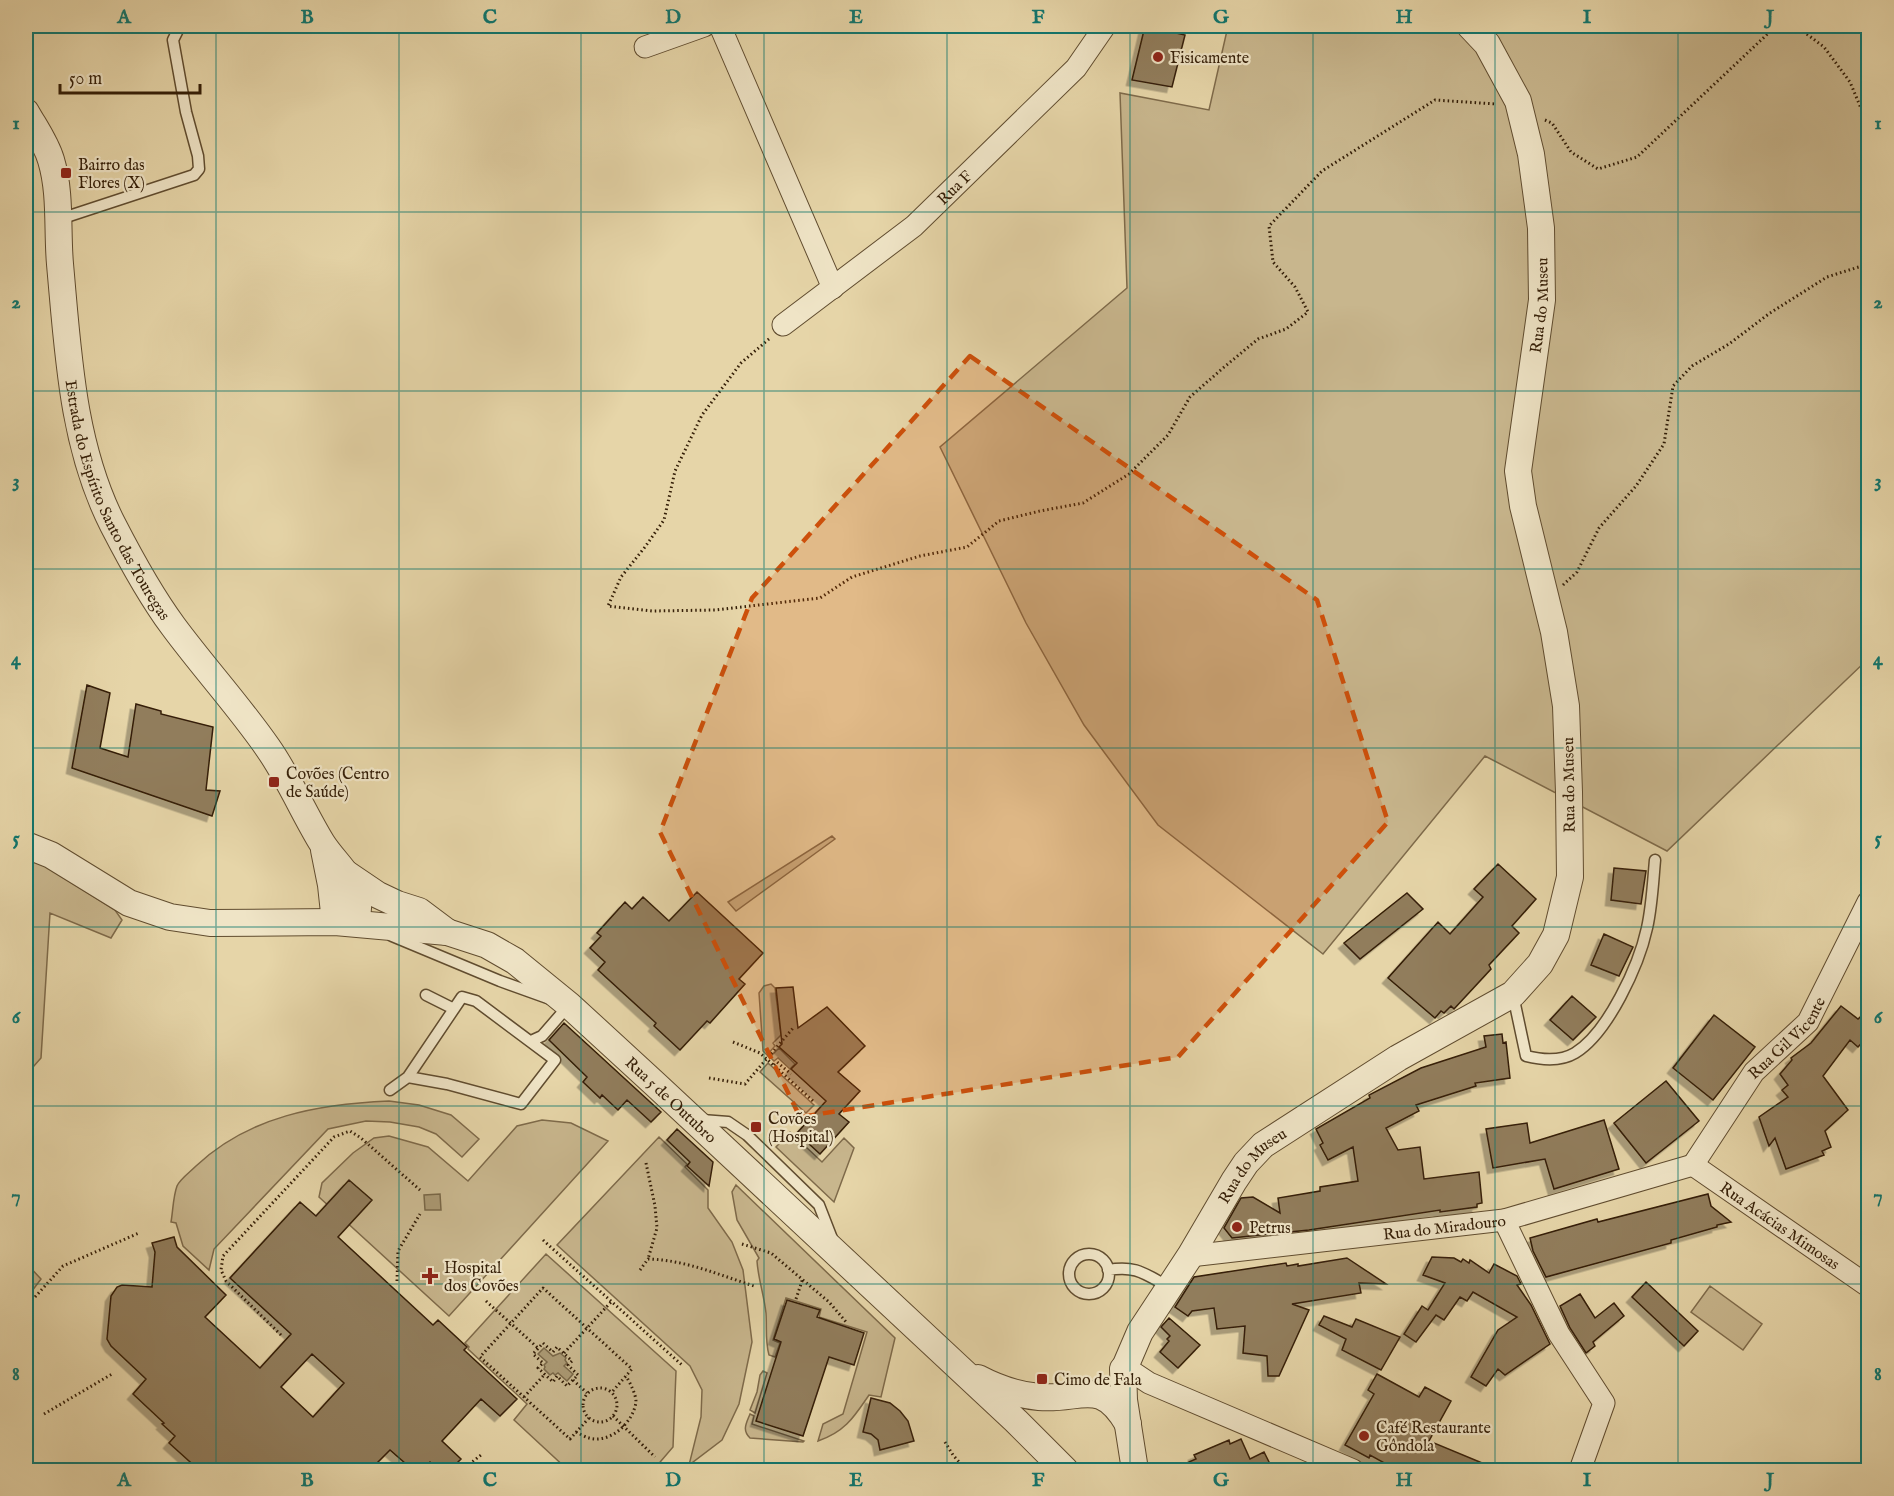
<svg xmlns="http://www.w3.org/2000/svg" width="1894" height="1496" viewBox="0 0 1894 1496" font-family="'IM FELL English',serif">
<defs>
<filter id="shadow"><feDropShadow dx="-5.5" dy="5.5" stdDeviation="0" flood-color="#0004"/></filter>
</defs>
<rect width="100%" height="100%" fill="#e6d5a8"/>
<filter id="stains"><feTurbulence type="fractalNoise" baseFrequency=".00333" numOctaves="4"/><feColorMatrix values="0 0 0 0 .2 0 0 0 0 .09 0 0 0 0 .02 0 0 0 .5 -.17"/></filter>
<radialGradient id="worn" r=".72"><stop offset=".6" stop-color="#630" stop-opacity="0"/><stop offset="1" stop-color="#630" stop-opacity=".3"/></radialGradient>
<path fill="#c8b68d" stroke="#7e6a4a" stroke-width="1.5" d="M1228,26H1868V659L1667,851L1485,756L1323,954L1158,825L1084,725L1026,623L940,447L1127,288L1120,93L1209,110Z
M832,836L835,839L736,911L728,902Z
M26,857L44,865L115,910L122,920L111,938L50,913L41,1058L26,1075Z
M771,984L775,988L781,1035L773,1043L775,1046L767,1055L763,1051L759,993L764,986Z
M779,1048L795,1064L790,1069L778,1058L774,1061L770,1057Z
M768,1063L814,1105L806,1113L760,1072Z
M389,1101L419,1105L451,1115L479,1139L462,1157L436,1134L419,1127L390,1122L366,1121L328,1129L214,1249L209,1270L183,1246L176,1223L171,1222C173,1211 173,1197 177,1186C180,1179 190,1172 196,1166C249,1116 319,1104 389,1101Z
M542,1120L571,1123L608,1141L449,1316L319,1197L322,1183L353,1153L374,1138L389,1136L428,1147L468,1181L517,1126Z
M790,1132L822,1162L844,1138L854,1148L834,1202L776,1147Z
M659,1137L687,1164L685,1167L708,1190V1208L732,1242L743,1270L752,1342L739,1404L722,1440L689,1465L701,1417L702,1390L690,1366L557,1245Z
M736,1185L895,1338L881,1397L869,1395C854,1417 845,1432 818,1441L823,1424L843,1414L867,1332L819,1317L821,1309L786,1298L773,1340L780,1343L775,1357L769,1355C765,1341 767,1327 766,1313C764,1295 758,1278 757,1261L759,1258L737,1220L732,1192Z
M546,1254L676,1371L673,1447L655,1468L631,1470H568L514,1420L527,1404L468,1349L469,1347L465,1343Z
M26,1263L41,1279L26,1299Z
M1710,1286L1762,1324L1743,1350L1691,1312Z
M763,1371L767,1373L755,1413L750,1410L757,1392L760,1375Z
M750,1414L754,1416L752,1424L804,1441L803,1442L750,1438C742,1430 746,1424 750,1414Z"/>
<path fill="#a99771" stroke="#7a6747" stroke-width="1.5" d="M440,1194L441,1210H425L424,1195Z
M544,1348L553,1356L560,1353L566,1358L565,1360L567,1363L564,1366L573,1374L567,1381L558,1373L555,1375L553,1373L550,1375L544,1369L545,1367L544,1365L547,1362L538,1354Z"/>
<path fill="#917d5b" stroke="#341e07" stroke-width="1.5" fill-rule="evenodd" filter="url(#shadow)" d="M1145,26L1185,35L1172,87L1132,80Z
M87,685L110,693L100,748L128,757L136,704L161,711V714L213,727L206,790L220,791L212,816L72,768Z
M1498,864L1536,899L1512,926L1519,933L1489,965L1491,969L1454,1009L1451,1006L1444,1013L1441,1011L1435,1018L1388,978L1438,922L1450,934L1483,897L1474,889Z
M1614,868L1646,871L1641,904L1611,900Z
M697,892L763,953L739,979L745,984L710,1023L707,1021L680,1050L654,1026L656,1023L598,970L605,962L590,948L601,936L597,933L625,902L632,909L643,897L669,921Z
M1407,893L1423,909L1360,959L1344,943Z
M1604,934L1633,947L1619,976L1591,965Z
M793,987L798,1028L827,1007L865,1046L838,1072L860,1091L839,1114L849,1122L820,1154L797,1133L826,1101L791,1069L797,1063L779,1047L782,1044L776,988Z
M1572,996L1596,1017L1573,1040L1550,1020Z
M1841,1006L1858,1019L1869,1009V1035L1858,1047L1850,1040L1823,1076L1848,1110L1825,1131L1831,1147L1822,1151L1824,1155L1786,1169L1775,1138L1769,1146L1759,1117L1788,1097L1782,1090L1788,1085L1780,1074L1792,1060L1791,1058L1811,1043Z
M1714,1015L1755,1047L1713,1100L1673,1068Z
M564,1023L661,1112L651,1122L627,1100L618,1110L602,1095L600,1098L583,1082L587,1077L549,1040Z
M1502,1034L1503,1043L1506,1042L1510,1078L1475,1083L1476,1086L1416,1105L1419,1111L1386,1128L1398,1150L1420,1147L1424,1179L1479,1172L1482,1203L1477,1204V1207L1440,1212V1210L1309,1230L1232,1238L1224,1228L1241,1198L1253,1197L1280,1213L1278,1198L1320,1191V1187L1358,1181L1353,1147L1328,1160L1320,1145L1323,1143L1316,1129L1370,1098L1369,1095L1421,1068L1486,1047L1484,1036Z
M1666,1081L1699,1121L1646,1163L1614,1123Z
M1604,1120L1619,1169L1554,1189L1545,1159L1493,1168L1486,1129L1527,1123L1530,1143Z
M677,1129L713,1162L709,1186L687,1166L690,1162L667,1140Z
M349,1180L372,1200L338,1237L433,1325L438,1320L467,1347L464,1350L517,1399L500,1416L481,1399L442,1441L461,1459L450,1470H438L430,1462L422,1470H413L390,1450L370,1470H199L169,1443L175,1436L162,1424L164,1423L133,1394L146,1379L111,1346L107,1339L111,1296L117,1287L122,1285L152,1287L155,1252L152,1243L174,1237L177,1247L226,1295L205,1317L260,1368L291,1334L230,1278L300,1202L316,1216ZM312,1354L344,1383L313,1417L281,1387Z
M1708,1194L1711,1206L1731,1222L1717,1225V1227L1671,1240V1243L1546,1277L1533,1251L1530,1238L1597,1219L1598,1222Z
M1432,1257L1454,1258L1461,1262L1463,1259L1469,1263L1470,1260L1489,1273L1494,1264L1517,1276L1521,1284L1517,1285L1531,1305L1550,1344L1505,1375L1498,1369L1486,1386L1471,1377L1498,1330L1517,1317L1473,1292L1467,1301L1460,1297L1444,1320L1436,1315L1416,1342L1404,1334L1422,1306L1428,1310L1445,1283L1423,1275Z
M1347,1258L1386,1284L1359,1283L1361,1293L1292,1304L1309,1310L1279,1376H1268L1267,1356L1243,1353L1245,1326L1217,1329L1214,1308L1192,1311L1188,1316L1175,1307L1194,1277L1286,1263L1287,1266L1298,1264V1266Z
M1646,1282L1698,1331L1684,1346L1632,1297Z
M1580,1294L1595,1318L1614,1303L1624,1316L1593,1342L1595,1346L1586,1353L1570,1328L1560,1306Z
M787,1300L820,1310L817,1317L864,1333L854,1365L829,1357L803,1436L756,1421L781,1342L774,1339Z
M1324,1316L1352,1327L1356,1319L1400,1337L1381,1370L1342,1350L1346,1339L1319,1325Z
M1169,1318L1200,1345L1178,1368L1160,1352L1169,1341L1167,1339L1170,1336L1161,1327Z
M1377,1374L1419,1397L1425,1387L1451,1401L1429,1441L1499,1470H1397L1370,1455L1369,1458L1345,1445L1374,1394L1368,1390Z
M871,1398L890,1403L900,1411L908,1421L914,1441L880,1450L878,1440L871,1434L863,1432Z
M1241,1439L1250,1459L1264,1452L1273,1470H1171L1196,1459L1194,1455L1229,1440L1230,1444Z"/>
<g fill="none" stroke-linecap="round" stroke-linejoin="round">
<g stroke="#604c2f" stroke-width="13">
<path id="service" d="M57,220L194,175L199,169L198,156L186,112L173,40L180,26
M392,936L500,981L550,999
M426,995L454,1009
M1513,995L1526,1056C1542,1060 1560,1062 1575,1053C1608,1033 1639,965 1647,928C1652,906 1653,882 1655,860
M531,1041L542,1036L569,1005H568
M390,1090L408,1077L462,997L476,1001L555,1060L521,1104L447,1084L408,1077
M702,1120L728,1122L747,1135L819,1205L833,1241
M1069 1274a20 20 0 1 1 40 0a20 20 0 1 1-40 0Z
M1108,1270C1136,1265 1145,1274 1169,1287"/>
</g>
<g stroke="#604c2f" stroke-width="23">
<g id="minor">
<path d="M720,26L833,288"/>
<path d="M645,47L704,26"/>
<path id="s1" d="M783,325L914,226L1076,68L1105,26"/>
<path id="s2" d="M1693,1165L1754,1072L1808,1022L1868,902"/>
<path id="s3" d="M1693,1165L1868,1286"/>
<path d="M1504,1220L1559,1334L1604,1403L1580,1470"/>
<path id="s4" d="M1190,1256L1504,1220L1693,1165"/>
<path d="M1123,1369L1125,1367L1149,1383L1353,1470"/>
</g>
</g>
<g stroke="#604c2f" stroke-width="28">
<g id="tertiary">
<path id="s5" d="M26,112C35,128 46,143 51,160C61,193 57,230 60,264C68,352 72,445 113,525C131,560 150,595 173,626C204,668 239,706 268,748C289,778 303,812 322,843C334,862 354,877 358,900C359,907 357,916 356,923"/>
<path id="s6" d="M26,845L51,855L129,903L170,917L210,923L335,922L447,932L487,945L515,961L569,1005L655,1084L1016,1421L1065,1470"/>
<path d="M324,850L331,885L335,922"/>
<path d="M347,874L378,895L397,904L419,911L447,932"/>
<path id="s7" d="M1125,1367L1140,1332L1190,1256L1234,1181L1246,1163L1263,1145L1398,1058L1513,994L1540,964L1556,935L1570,877L1569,792L1566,706L1554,632L1523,506L1518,471L1542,300L1541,228L1531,154L1518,101L1487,44L1470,26"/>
<path d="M1123,1369L1124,1400L1135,1470"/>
<path d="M978,1378C997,1388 1017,1395 1039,1397C1081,1401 1100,1376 1128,1424"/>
</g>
</g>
<path stroke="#341e07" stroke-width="3" stroke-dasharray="1.5 3" stroke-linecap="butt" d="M1796,26L1824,47L1850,82L1868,125
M1545,120L1552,123L1571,152L1598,169L1637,157L1776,26
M769,339L741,363L702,415L675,471L664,520L645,547L621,577L608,606L652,611L715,610L820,598L852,577L920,556L967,547L999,521L1040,511L1083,503L1129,474L1168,435L1190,397L1223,368L1258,339L1286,329L1308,312L1295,287L1273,262L1269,226L1322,171L1435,100L1496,104
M1563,585L1577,572L1599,528L1636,486L1664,444L1673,386L1692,366L1729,344L1770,313L1827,277L1868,264
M733,1042L760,1053L813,1101
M774,1065L777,1062L791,1074
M709,1078L745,1084L794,1027
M646,1163L655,1206L657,1228L648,1259
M543,1240L682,1365
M742,1244L771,1253L829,1302L847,1323
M640,1270L648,1259C686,1260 719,1275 754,1286
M397,1281L398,1251L420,1214
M796,1299L803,1278
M486,1301L538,1348
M26,1307L63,1266L139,1233
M281,1335L226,1281L221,1270L223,1256L334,1137L350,1131L361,1138L420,1190
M543,1343L553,1352L557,1347L572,1361L568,1365L578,1375L567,1386L557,1376L553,1382L538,1368L543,1363L533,1354Z
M564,1353L611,1302
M573,1380L587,1393
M583 1405a17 17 0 1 1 34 0a17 17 0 1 1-34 0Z
M524,1397L545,1374
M44,1414L112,1374
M613,1416L655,1457
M589,1418L570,1439L480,1357L543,1288L632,1369L612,1392
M576,1432C580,1434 585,1437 589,1438C610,1444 633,1423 636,1402C636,1394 630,1383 626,1376
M945,1442L953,1455L966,1470
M462,1470L481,1455"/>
<use href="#service" stroke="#efe4c6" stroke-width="10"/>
<use href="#minor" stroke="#efe4c6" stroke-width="21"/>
<use href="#tertiary" stroke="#efe4c6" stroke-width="26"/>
</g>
<path fill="#cd500b" fill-opacity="0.2" stroke="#cd500b" stroke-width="4.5" stroke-dasharray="12 8" stroke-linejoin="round" d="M970,356L1317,600L1388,822L1178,1057L800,1117L660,832L752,598Z"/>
<path fill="none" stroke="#0f766e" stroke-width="1.5" stroke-opacity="0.55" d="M216,26V1470M399,26V1470M581,26V1470M764,26V1470M947,26V1470M1130,26V1470M1313,26V1470M1495,26V1470M1678,26V1470M26,212H1868M26,391H1868M26,569H1868M26,748H1868M26,927H1868M26,1106H1868M26,1284H1868"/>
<g fill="#8f2418" stroke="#efe4c6" stroke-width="2">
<circle cx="1158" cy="57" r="6"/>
<rect x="60" y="167" width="12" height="12" rx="3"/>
<rect x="268" y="776" width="12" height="12" rx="3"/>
<rect x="750" y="1121" width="12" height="12" rx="3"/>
<circle cx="1237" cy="1227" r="6"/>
<path d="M427 1267h6v6h6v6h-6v6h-6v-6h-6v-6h6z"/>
<rect x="1036" y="1373" width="12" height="12" rx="3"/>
<circle cx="1364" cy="1436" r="6"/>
</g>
<g text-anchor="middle" stroke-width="4.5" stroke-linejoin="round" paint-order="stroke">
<g font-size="16" fill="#341e07" stroke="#efe4c6" text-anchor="start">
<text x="1170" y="63">Fisicamente</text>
<text x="78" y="170">Bairro das<tspan x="78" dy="18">Flores (X)</tspan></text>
<text x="286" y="779">Covões (Centro<tspan x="286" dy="18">de Saúde)</tspan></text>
<text x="768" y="1124">Covões<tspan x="768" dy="18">(Hospital)</tspan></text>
<text x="1249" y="1233">Petrus</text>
<text x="444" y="1273">Hospital<tspan x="444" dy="18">dos Covões</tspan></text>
<text x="1054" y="1385">Cimo de Fala</text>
<text x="1376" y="1433">Café Restaurante<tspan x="1376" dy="18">Gôndola</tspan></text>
</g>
<g font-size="16" fill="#341e07" stroke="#efe4c6">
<text dy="6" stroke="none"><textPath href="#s1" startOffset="220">Rua F</textPath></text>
<text dy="6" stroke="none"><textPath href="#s7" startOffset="1266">Rua do Museu</textPath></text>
<text dy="6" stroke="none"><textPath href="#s5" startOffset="405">Estrada do Espírito Santo das Touregas</textPath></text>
<text transform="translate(1568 785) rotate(-91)" y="6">Rua do Museu</text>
<text dy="6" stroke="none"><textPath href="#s2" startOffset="159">Rua Gil Vicente</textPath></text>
<text dy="6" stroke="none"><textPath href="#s6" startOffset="723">Rua 5 de Outubro</textPath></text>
<text dy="6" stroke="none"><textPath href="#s7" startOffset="240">Rua do Museu</textPath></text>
<text dy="6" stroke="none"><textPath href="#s4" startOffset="256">Rua do Miradouro</textPath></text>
<text dy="6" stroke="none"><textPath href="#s3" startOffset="106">Rua Acácias Mimosas</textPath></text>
</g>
</g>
<rect width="1894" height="1496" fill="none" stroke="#e6d5a8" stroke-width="66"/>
<path d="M60 84v9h140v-9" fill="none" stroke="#341e07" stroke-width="3"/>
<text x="69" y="84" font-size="18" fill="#341e07" stroke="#efe4c6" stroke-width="4.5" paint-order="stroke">50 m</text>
<rect x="33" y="33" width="1828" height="1430" fill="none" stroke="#0f766e" stroke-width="2"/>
<g font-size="20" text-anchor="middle" font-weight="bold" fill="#0f766e">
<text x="124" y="23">A</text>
<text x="307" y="23">B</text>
<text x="490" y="23">C</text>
<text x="673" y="23">D</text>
<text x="856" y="23">E</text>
<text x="1038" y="23">F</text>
<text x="1221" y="23">G</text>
<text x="1404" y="23">H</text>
<text x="1587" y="23">I</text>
<text x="1770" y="23">J</text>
<text x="16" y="129">1</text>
<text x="1878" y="129">1</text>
<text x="16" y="308">2</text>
<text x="1878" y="308">2</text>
<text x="16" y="487">3</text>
<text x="1878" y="487">3</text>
<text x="16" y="665">4</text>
<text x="1878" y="665">4</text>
<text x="16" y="844">5</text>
<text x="1878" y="844">5</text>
<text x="16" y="1023">6</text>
<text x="1878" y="1023">6</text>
<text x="16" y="1202">7</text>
<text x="1878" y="1202">7</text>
<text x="16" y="1380">8</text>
<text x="1878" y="1380">8</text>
<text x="124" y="1486">A</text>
<text x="307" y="1486">B</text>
<text x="490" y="1486">C</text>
<text x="673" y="1486">D</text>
<text x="856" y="1486">E</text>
<text x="1038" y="1486">F</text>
<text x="1221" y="1486">G</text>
<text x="1404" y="1486">H</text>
<text x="1587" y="1486">I</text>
<text x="1770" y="1486">J</text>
</g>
<rect width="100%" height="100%" filter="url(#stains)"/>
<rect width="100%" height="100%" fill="url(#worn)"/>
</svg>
